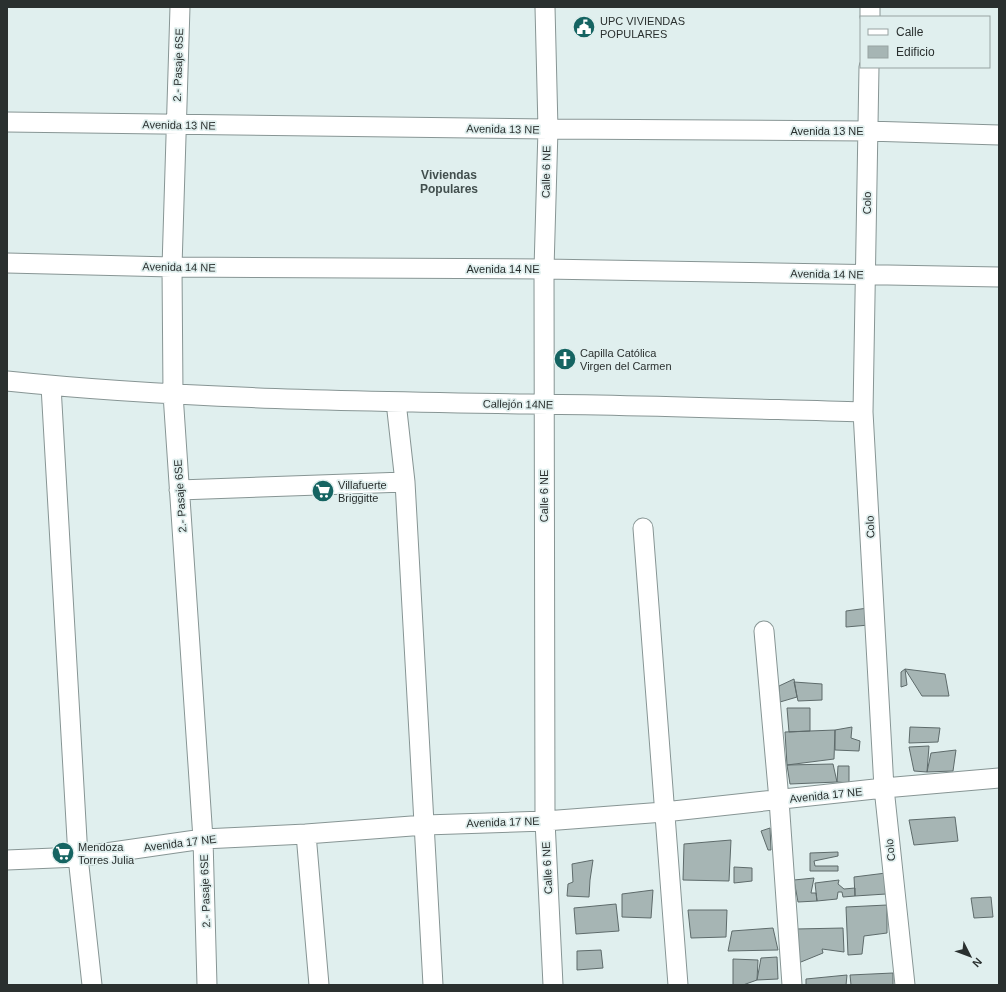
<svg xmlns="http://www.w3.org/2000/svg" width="1006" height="992" viewBox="0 0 1006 992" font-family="Helvetica,sans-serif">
<rect width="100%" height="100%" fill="#e0efee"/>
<path fill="#a6b5b4" stroke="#5e6b6b" d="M868,608L869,625L846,627V611Z
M905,669L945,674L949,696H922Z
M905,669L907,685L901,687V672Z
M794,679L797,697L780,702L779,686Z
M794,682L822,684V700L798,701Z
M787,708H810V731L789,732Z
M852,727L851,738L860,741L859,751L835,750V730Z
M910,727L940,728L938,742L909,743Z
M835,730L834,759L787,765L785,732Z
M929,746L927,772L914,771L909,747Z
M956,750L953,771L927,772L931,753Z
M833,764L837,782L790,784L787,765Z
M838,766H849V783L837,782Z
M955,817L958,841L914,845L909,820Z
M770,828L771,850H768L761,831Z
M731,840L729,881L683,880L684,844Z
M838,852V856L814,861L815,866H838V871H810V853Z
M593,860L590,880L589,897L567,896L568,884L573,882L572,864Z
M734,867L752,868V881L734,883Z
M886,873V894L855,896L854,877Z
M814,878L811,893H816L817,901L798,902L794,880Z
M839,880L838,884L844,889L855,888V896L843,897L842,892H838L837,899L817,901L815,883Z
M653,890L651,918L622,917V894Z
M991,897L993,917L974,918L971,898Z
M616,904L619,931L576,934L574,908Z
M887,905V933L864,936L862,954L848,955L846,907Z
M688,910H727L726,937L691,938Z
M773,928L778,950L728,951L732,931Z
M843,928L844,952L822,949L823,953L796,964V929Z
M601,950L603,968L577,970V951Z
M777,957L778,979L757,980L761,958Z
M733,959L758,960L757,980L743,985H733Z
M893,973V985H851L850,975Z
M847,975L846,985H806V979Z"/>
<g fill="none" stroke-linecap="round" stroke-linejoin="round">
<g stroke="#879594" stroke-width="21">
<path id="minor" d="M180,7L172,267L173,394L203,839L207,985
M545,7L548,129L544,269L545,821L553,985
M870,17V7
M869,67L863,412L884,788L905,985
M7,122L548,129L867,131L999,135
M7,263L172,267L544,269L999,277
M7,381C180,399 354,401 528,404C639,405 751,409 863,412
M51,386L78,857L92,985
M396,402L405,482L433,985
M179,490L405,482
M643,528L678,985
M764,631L779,800L792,985
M306,834L319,985
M7,860L78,857L203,839L306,834L425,825L545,821L664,812L884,788L999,778"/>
</g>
<use href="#minor" stroke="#fff" stroke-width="19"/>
</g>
<defs>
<g id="civic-disc" transform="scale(1.15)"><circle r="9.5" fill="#156462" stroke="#e0efee"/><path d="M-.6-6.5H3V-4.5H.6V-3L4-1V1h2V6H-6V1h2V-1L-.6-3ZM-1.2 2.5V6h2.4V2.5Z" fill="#fff"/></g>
<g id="church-disc" transform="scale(1.15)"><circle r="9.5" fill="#156462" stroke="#e0efee"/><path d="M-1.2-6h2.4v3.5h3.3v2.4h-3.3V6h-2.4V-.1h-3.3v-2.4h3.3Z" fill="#fff"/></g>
<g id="supermarket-disc" transform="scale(1.15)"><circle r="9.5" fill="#156462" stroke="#e0efee"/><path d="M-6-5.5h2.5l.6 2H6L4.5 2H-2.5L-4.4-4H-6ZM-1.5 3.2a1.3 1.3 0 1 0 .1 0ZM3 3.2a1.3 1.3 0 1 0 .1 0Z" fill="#fff"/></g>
</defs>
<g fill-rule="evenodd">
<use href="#civic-disc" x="584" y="27"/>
<use href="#church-disc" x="565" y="359"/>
<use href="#supermarket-disc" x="323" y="491"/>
<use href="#supermarket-disc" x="63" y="853"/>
</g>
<g text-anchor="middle" stroke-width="3.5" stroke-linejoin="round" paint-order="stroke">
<g font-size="11" fill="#2a302f" stroke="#e0efee" text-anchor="start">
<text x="600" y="25">UPC VIVIENDAS<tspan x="600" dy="13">POPULARES</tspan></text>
<text x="580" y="357">Capilla Católica<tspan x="580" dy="13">Virgen del Carmen</tspan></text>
<text x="338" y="489">Villafuerte<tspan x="338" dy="13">Briggitte</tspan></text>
<text x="78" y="851">Mendoza<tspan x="78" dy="13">Torres Julia</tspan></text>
</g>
<g font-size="11" fill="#2a302f" stroke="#e0efee">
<text transform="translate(178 65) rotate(-88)" y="4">2.- Pasaje 6SE</text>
<text transform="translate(179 125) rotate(1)" y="4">Avenida 13 NE</text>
<text transform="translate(503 129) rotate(1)" y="4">Avenida 13 NE</text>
<text x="827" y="135">Avenida 13 NE</text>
<text transform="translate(546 172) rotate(-89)" y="4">Calle 6 NE</text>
<text transform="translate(867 203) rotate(-90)" y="4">Colo</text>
<text transform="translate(179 267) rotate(1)" y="4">Avenida 14 NE</text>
<text x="503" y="273">Avenida 14 NE</text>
<text transform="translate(827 274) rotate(1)" y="4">Avenida 14 NE</text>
<text transform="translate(518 404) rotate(1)" y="4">Callejón 14NE</text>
<text transform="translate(180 496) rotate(-94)" y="4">2.- Pasaje 6SE</text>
<text transform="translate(544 496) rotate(-90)" y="4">Calle 6 NE</text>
<text transform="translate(870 527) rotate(-93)" y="4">Colo</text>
<text transform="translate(826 795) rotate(-6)" y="4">Avenida 17 NE</text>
<text transform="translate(503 822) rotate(-2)" y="4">Avenida 17 NE</text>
<text transform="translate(180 843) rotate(-7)" y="4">Avenida 17 NE</text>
<text transform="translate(890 850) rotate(-96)" y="4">Colo</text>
<text transform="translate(547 868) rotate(-93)" y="4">Calle 6 NE</text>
<text transform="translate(205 891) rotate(-92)" y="4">2.- Pasaje 6SE</text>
</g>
<g font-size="12" font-weight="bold" fill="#424f4e" stroke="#e0efee">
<text x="449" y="179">Viviendas<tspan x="449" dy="14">Populares</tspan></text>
</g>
</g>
<rect width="1006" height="992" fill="none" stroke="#2a302f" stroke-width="16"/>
<rect x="860" y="16" width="130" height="52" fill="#e0efee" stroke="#97a3a2"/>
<rect x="868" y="29" width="20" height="6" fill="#ffffff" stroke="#97a3a2"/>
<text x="896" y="36" font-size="12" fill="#2a302f">Calle</text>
<rect x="868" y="46" width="20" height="12" fill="#a6b5b4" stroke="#97a3a2"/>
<text x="896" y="56" font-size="12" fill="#2a302f">Edificio</text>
<g transform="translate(970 956) rotate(132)" stroke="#e0efee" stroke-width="3" paint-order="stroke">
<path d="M0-3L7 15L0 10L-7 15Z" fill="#2a302f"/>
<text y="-6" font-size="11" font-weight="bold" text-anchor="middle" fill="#2a302f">N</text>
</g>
</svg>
